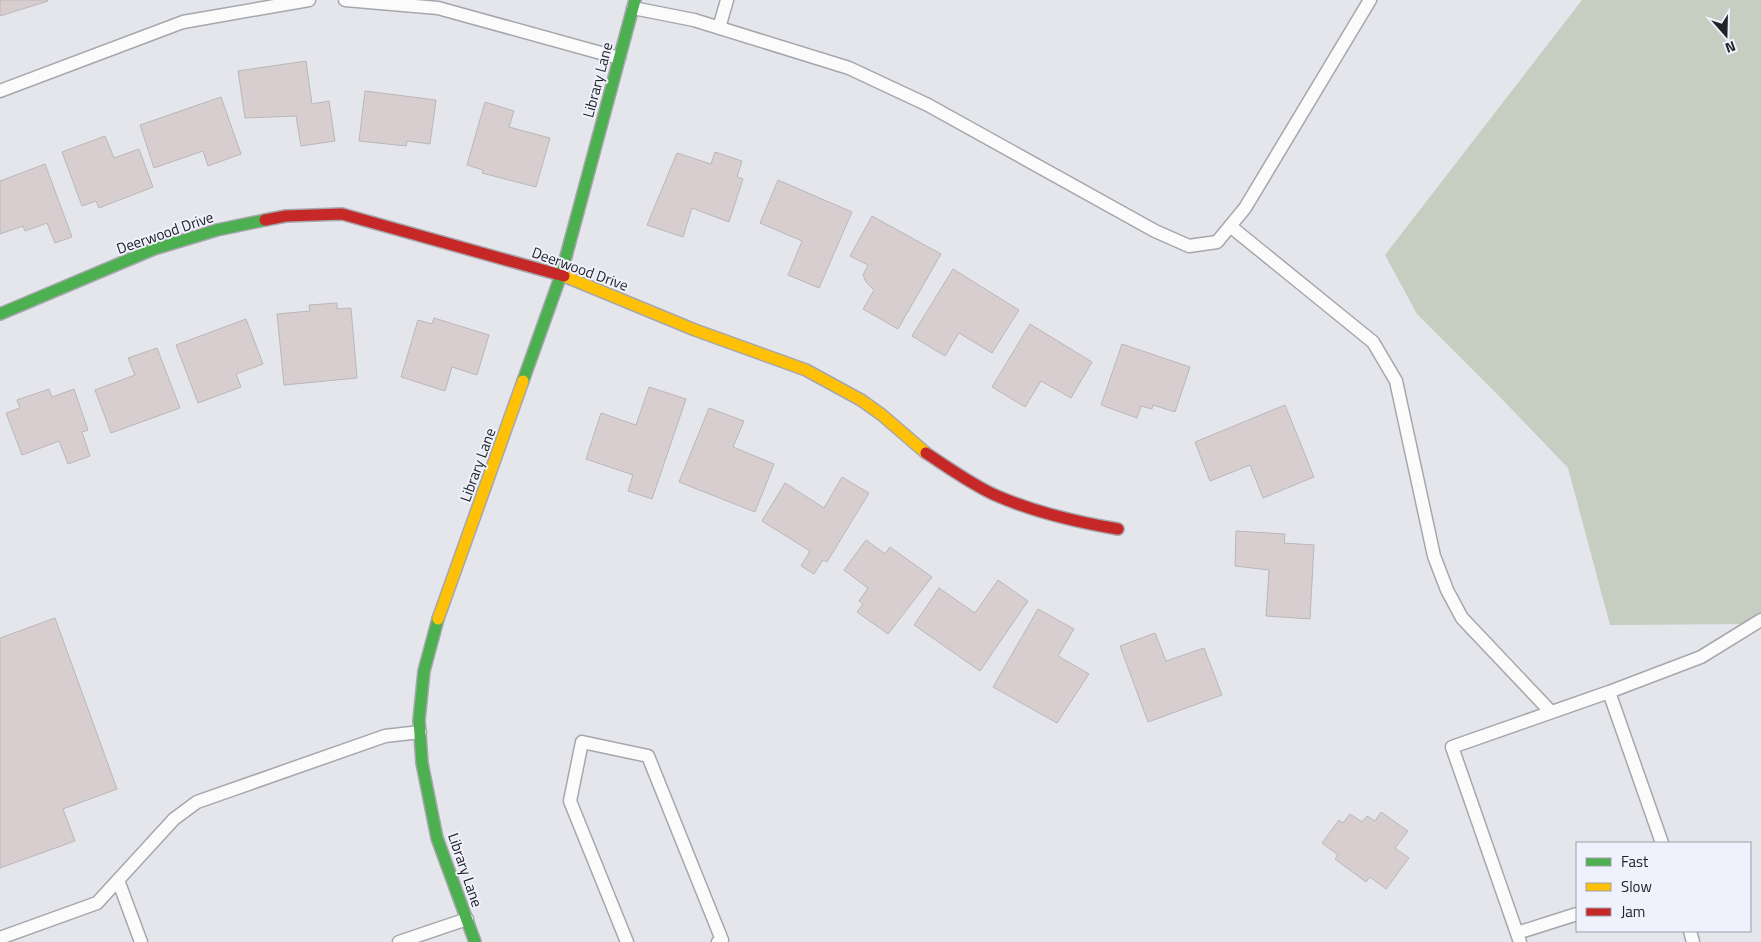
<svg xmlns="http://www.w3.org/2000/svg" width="1761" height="942" viewBox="0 0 1761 942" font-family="'Titillium Web',sans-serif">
<rect width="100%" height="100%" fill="#e5e6ec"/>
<path fill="#c6cdc1" d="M1582,0H1761V621L1751,624L1610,625L1568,468L1499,396L1417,314L1385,255Z"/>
<path fill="#d8ced0" stroke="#b9b7b9" d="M0,0H47L48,1L0,16Z
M306,61L312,104L329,101L335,141L301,146L296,116L245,118L238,71Z
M365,91L436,100L430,144L407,141L406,146L359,141Z
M221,97L241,154L208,166L203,151L154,168L140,125Z
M485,102L514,111L509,127L550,138L536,187L482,173L483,170L467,165Z
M105,136L114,158L139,149L153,187L99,208L96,201L82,206L62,152Z
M715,152L742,161L737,177L743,179L729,222L692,208L683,237L647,225L677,153L711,164Z
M45,164L72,237L55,243L47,223L25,231L23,226L0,234V181Z
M778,180L852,212L819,288L788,275L802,241L760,223Z
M872,216L941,254L898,329L863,309L874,290L866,282L863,275L868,265L850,256Z
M953,269L1019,310L992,353L959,333L945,356L912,336Z
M337,303V309L351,308L357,378L284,385L277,314L310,311L309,305Z
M434,318L489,335L477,375L452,367L445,391L401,377L418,320L432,324Z
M246,319L263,364L236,374L241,387L198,403L176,345Z
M1030,324L1092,362L1071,398L1041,381L1025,407L992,387Z
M1122,344L1190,367L1175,412L1153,405L1152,409L1141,406L1137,418L1101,405Z
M157,348L180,408L111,433L95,390L135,375L128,358Z
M649,387L686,399L652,499L628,491L633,475L586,459L601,413L636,425Z
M49,389L52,397L74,389L88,430L82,432L90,456L68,464L59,441L22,455L6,413L20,408L17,400Z
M1285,405L1314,477L1263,498L1250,465L1210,481L1195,442Z
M709,408L744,421L733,447L774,464L755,512L679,482Z
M842,477L869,493L827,562L823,560L814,574L801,566L810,551L762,521L785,483L824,508Z
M1236,531L1285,534L1284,543L1314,545L1310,619L1266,616L1269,570L1235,566Z
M866,540L885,554L890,547L932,577L888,634L857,612L863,604L859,601L868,588L844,570Z
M998,580L1028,601L980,671L914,625L939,588L975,613Z
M1038,609L1074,629L1058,656L1089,674L1057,723L993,687Z
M55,618L117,789L63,809L75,841L0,868V638Z
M1155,633L1166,661L1204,648L1222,695L1148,722L1120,646Z
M1381,812L1408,831L1395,848L1409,858L1386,889L1370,877L1366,882L1335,859L1338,855L1322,843L1339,820L1343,823L1350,814L1362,822L1367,816L1375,821Z"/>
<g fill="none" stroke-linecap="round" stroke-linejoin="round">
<g stroke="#a6a7ac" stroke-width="15">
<path id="lane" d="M345,0L438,8L619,58
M633,8L694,20L849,68L928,105L1155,231L1189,246L1217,242L1245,208L1370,0
M719,28L727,0
M0,91L183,22L309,0
M1230,226L1373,342L1396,381L1434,556L1447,590L1462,618L1551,712
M1609,692L1701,657L1761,620
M118,880L141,942
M1690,931L1693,942
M1517,933L1577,914
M0,938L97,903L174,819L197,802L385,736L420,732
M399,942L467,919
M627,942L570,801L582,742L648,756L722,940L718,942
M1520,942L1452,747L1609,692L1662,843"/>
</g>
<g stroke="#a6a7ac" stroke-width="14">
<path id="fast" d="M0,314L154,249L217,230L265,220
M523,381L561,275L635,0
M438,619L424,671L419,720L422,763L437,838L475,942"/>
</g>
<g stroke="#a6a7ac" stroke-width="14">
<path id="slow" d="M564,276L695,330L806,370L861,400L882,415L926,453
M438,619L523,381"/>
</g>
<g stroke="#a6a7ac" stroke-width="14">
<path id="jam" d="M265,220L286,216L342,214L564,276
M926,453C949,468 971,484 995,495C1034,512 1076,522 1118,529"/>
</g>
<use href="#lane" stroke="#fbfbfc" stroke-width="12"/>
<use href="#fast" stroke="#4caf50" stroke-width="11"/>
<use href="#slow" stroke="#ffc107" stroke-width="11"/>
<use href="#jam" stroke="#c62828" stroke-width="11"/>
</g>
<g text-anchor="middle" stroke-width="4" stroke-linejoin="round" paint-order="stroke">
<g font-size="15" fill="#222327" stroke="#eff2fc">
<text transform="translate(598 80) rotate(-75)" y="5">Library Lane</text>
<text transform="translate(165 233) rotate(-19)" y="5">Deerwood Drive</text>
<text transform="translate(580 269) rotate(20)" y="5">Deerwood Drive</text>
<text transform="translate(478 465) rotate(-70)" y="5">Library Lane</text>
<text transform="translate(465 870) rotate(71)" y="5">Library Lane</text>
</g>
</g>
<rect x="1576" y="842" width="175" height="90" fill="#eff2fc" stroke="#9d9fa7"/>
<rect x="1586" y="858" width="25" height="8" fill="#4caf50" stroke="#9d9fa7"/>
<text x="1621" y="867" font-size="15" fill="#222327">Fast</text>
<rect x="1586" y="883" width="25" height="8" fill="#ffc107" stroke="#9d9fa7"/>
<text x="1621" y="892" font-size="15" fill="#222327">Slow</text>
<rect x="1586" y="908" width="25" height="8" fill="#c62828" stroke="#9d9fa7"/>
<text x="1621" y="917" font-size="15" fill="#222327">Jam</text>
<g transform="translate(1726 35) rotate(160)" stroke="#eff2fc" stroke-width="4" paint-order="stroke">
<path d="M0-4L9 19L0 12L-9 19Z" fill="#222327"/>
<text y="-8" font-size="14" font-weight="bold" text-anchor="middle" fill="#222327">N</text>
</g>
</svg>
